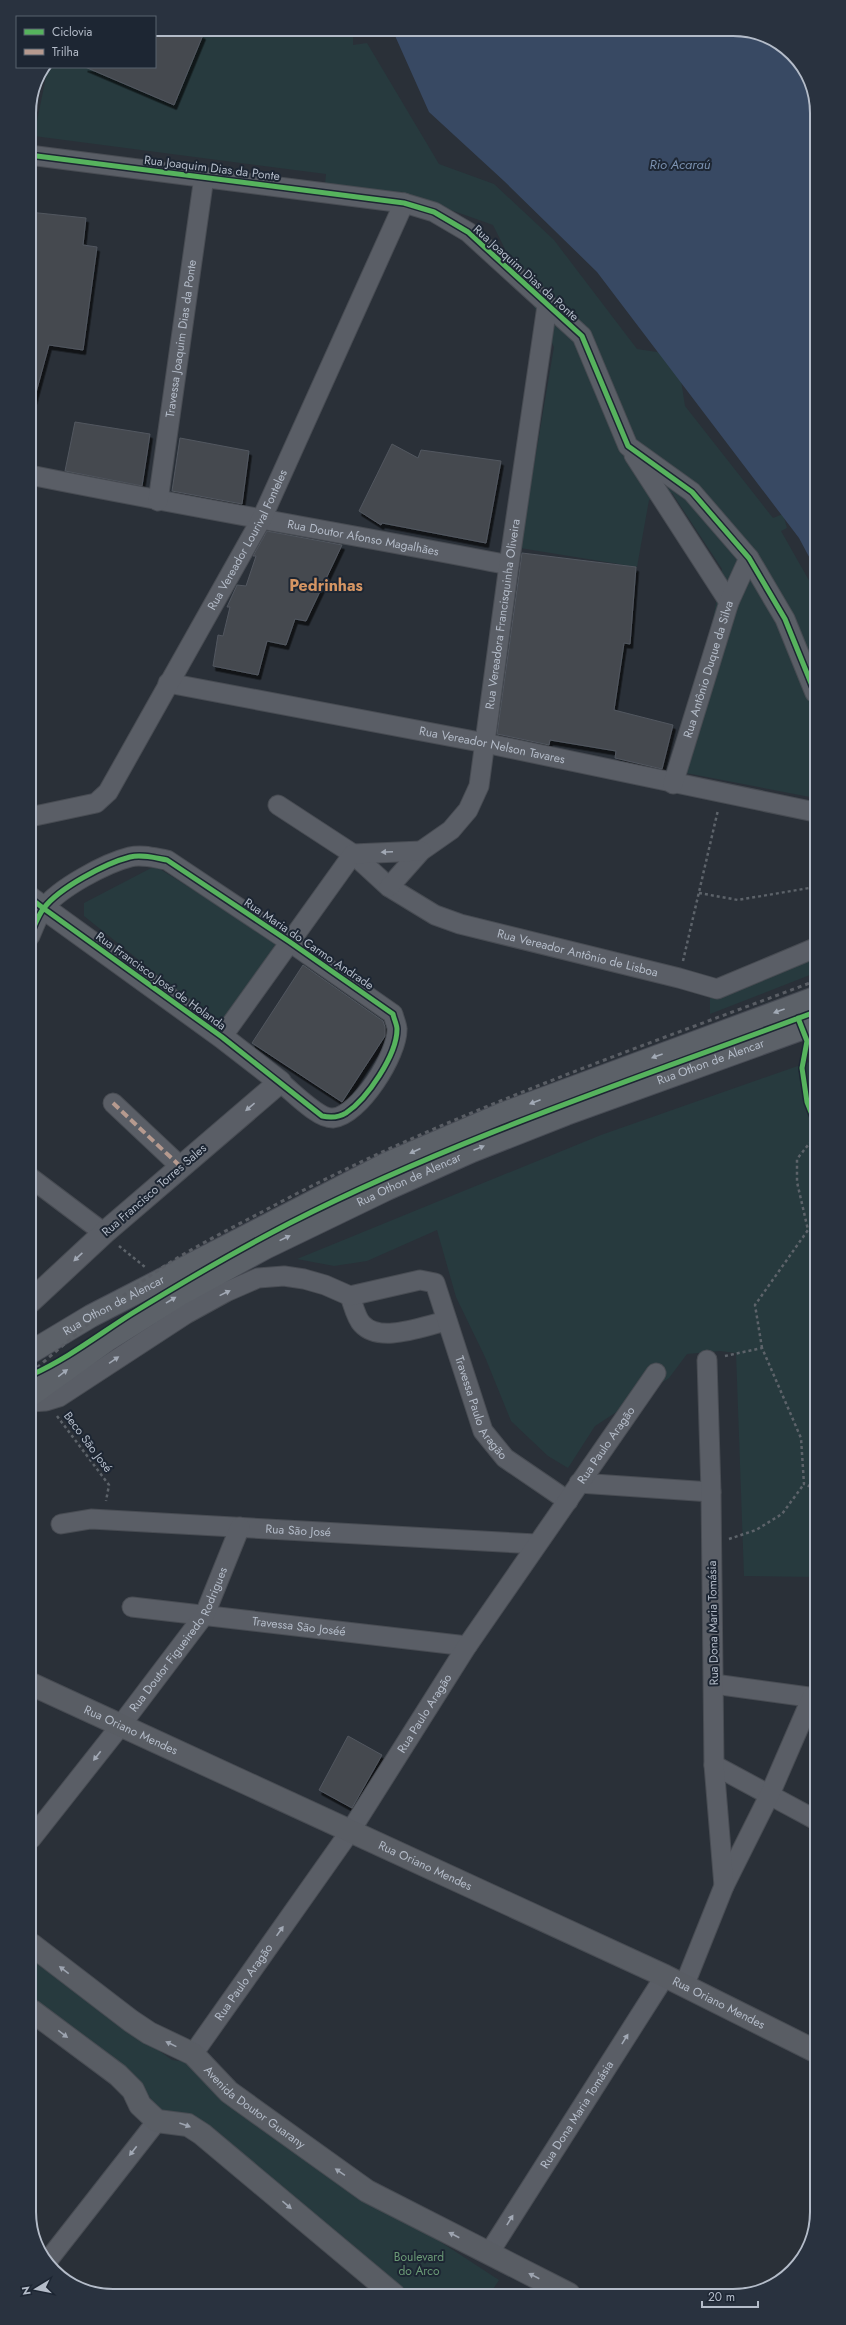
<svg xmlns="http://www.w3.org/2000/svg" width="846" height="2325" viewBox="0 0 846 2325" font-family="Jost,sans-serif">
<defs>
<filter id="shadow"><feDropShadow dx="2.5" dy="4.5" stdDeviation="0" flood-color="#0009"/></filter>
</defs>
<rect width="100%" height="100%" fill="#2a3038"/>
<path fill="#273a3e" d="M155,29H353V45L367,43L439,164L494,184L554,240L637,349L677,355L685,406L773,518L783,514L787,528L781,531L815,591V798L686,773L722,569L672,493L649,500L637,567L520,548L554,347L493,225L406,194L325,184L326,174L34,136L48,67H155Z
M155,866L277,942L221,1026L84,916V903Z
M815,955V973L710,1014V994Z
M815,1060L816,1577L744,1576L736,1353L720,1351L687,1354L669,1378L595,1426L568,1468L548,1456L511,1421L485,1357L456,1297L437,1230L367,1261L334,1266L297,1259L601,1135Z
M32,1959L172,2060L202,2064L224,2101L499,2280L490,2294L408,2295L207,2127L182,2120L160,2110L137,2081L32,2002Z"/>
<path fill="#384963" d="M392,29H738L784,47L814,91L815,568L799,538L597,272L504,181L429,112Z"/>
<path fill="#444950" stroke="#52575f" filter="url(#shadow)" d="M155,29H189L203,35L174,105L85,67H155Z
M29,212L86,218L83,245L97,247L83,350L49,345L34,400L30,399Z
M75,422L150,434L142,486L65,471Z
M180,438L249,451L242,504L172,491Z
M392,444L418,458L421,450L501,461L486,543L382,523L381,525L359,511Z
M267,531L342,545L306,621L295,619L286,645L267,641L258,675L213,666L218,635L223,636L230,607H227L237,585L246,586L256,556H253Z
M522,553L636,567L630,644L624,643L614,710L673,725L662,769L615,758L616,751L550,740L549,745L497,734Z
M303,965L383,1021L385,1027V1036L342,1102L252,1043Z
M348,1736L382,1755L352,1808L319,1790Z"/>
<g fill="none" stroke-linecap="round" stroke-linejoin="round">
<g stroke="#484c53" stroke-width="21">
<g id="minor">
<path d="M29,155L404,203L434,212L468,232L582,336L628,446L692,492L749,558L785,619L815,693"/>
<path d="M634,455L729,602"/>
<path id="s1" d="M30,475C189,507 349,534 509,565"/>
<path id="s2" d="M158,501L204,177"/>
<path id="s3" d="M168,683L485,743L815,812"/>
<path id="s4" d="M673,784L729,602L749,558"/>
<path id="s5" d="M278,805L353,854L389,887L435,915L460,924L679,978L717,989L815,948"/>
<path id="s6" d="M30,817L96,803L108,792L262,518L404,203"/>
<path id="s7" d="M389,887L421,851L451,830L468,810L479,786L509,565L547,306"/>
<path d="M30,936C34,927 38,915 44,908C59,888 106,863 130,857C142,854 155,858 167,860L290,942L393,1014C394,1019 397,1025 397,1029C398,1054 359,1116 333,1118C318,1119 292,1091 280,1082"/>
<path d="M222,1037L353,854L421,851"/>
<path d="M113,1103L181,1167"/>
<path d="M31,1178L104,1233"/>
<path d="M350,1296C353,1304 356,1318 362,1324C380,1344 423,1326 447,1321"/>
<path id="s8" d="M31,1402L46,1401L59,1397L186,1314L226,1292L258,1278L284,1276L304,1279L325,1285L350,1296L420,1280L435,1283L483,1431L505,1458L568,1501"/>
<path d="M579,1483L711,1492"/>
<path id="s9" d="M61,1524L91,1519L536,1544"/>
<path id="s10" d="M132,1607L467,1646"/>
<path d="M714,1684L816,1698"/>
<path d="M714,1765L816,1820"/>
<path id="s11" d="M31,1839L121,1725L205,1614L240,1527"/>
<path d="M724,1886L770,1794L812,1697"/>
<path d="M684,1986L724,1886L714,1765L711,1492L707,1360"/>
<path id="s12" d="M193,2054L351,1830L467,1646L656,1373"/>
<path id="s13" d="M489,2253L665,1976"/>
<path d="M49,2259L157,2121"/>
</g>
</g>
<g stroke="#484c53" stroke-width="24">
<path id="tertiary" d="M30,898L222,1037L280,1082L104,1233L31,1301"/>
</g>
<g stroke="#484c53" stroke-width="24">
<g id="secondary">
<path id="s14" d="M31,1684L665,1976L817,2052"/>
<path id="s15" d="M32,1945L131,2021L149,2033L193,2054L229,2092L367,2191L569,2294"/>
<path d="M32,2011L118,2075L133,2090L140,2105L157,2121L188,2125L202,2134L394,2295"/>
</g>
</g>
<g stroke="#484c55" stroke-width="24">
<g id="primary">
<path id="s16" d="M31,1352L91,1316L388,1163L502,1114L815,998"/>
<path id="s17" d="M31,1395L106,1341L181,1294L265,1248L387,1189L472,1151L566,1114L815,1024"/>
</g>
</g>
<path stroke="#5d636a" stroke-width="2.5" stroke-dasharray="3 3" stroke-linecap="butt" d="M699,893L738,900L815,887
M683,961L718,810
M119,1246L145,1267
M762,1348L755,1305L808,1230L797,1182V1159L816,1135
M725,1356L762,1348L801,1438L804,1484L816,1489
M57,1416L109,1485L106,1501
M729,1539L756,1530L782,1514L804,1484"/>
<use href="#minor" stroke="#5a5e66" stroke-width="19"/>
<use href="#tertiary" stroke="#5a5e66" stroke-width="22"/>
<use href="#secondary" stroke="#595d64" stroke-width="22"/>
<use href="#primary" stroke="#5c6168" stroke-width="22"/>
<path stroke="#595d64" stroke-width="3" stroke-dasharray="4 4" stroke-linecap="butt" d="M31,1373C70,1339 109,1305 151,1275C190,1248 234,1227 275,1205C448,1113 633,1050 815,981"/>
<path stroke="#b69a8f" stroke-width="4" stroke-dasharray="8 4" stroke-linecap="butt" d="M113,1103L181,1167"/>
<g stroke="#1d2633" stroke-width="8">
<path id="cycleway" d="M29,155L404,203L434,212L468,232L582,336L628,446L692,492L749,558L785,619L815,693
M30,898L43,908L222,1037L322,1116C331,1118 338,1118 346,1113C367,1099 397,1055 397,1029C397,1025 394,1019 393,1014L290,942L167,860C155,858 142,854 130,857C106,863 59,888 44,908C38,915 34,927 30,936
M798,1018L807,1041L802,1068L807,1102L815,1122
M31,1375C67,1359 98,1335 131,1314C183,1282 236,1251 290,1223C458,1137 639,1078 815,1012"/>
</g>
<use href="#cycleway" stroke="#56b35d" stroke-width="5"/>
</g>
<defs><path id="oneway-solid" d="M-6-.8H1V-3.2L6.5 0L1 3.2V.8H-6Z"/></defs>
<g fill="#a2a9b5">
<use href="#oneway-solid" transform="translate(387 852) rotate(177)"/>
<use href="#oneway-solid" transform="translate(250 1107) rotate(140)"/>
<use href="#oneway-solid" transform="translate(78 1257) rotate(137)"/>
<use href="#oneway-solid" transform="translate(225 1293) rotate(-26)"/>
<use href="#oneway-solid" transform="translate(114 1360) rotate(-34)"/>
<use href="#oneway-solid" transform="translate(97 1756) rotate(128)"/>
<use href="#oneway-solid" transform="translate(280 1931) rotate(-55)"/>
<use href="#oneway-solid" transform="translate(625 2039) rotate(-58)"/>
<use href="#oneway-solid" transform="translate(133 2151) rotate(128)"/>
<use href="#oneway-solid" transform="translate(510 2220) rotate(-58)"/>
</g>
<g fill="#a2aab6">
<use href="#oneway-solid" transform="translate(779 1011) rotate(160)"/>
<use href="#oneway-solid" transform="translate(657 1056) rotate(160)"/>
<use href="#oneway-solid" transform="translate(535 1102) rotate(159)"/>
<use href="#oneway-solid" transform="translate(479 1148) rotate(-22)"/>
<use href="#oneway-solid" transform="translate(415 1151) rotate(156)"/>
<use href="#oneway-solid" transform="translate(285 1238) rotate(-26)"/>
<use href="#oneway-solid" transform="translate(171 1300) rotate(-31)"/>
<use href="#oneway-solid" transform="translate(63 1373) rotate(-37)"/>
</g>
<g fill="#9da4b0">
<use href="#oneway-solid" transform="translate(64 1970) rotate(-143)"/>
<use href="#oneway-solid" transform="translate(63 2034) rotate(37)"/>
<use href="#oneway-solid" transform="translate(171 2044) rotate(-154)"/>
<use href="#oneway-solid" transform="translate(185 2125) rotate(20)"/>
<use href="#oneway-solid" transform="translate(340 2172) rotate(-146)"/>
<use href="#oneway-solid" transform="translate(287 2205) rotate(40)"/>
<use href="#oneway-solid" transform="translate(454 2235) rotate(-153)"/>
<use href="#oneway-solid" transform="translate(534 2276) rotate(-153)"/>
</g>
<g text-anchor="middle" stroke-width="4" stroke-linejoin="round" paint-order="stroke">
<g font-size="12" fill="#b4bcc9" stroke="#1d2633">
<text transform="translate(212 168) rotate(7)" y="4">Rua Joaquim Dias da Ponte</text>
<text transform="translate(526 273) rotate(42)" y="4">Rua Joaquim Dias da Ponte</text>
<text dy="4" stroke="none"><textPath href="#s2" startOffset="164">Travessa Joaquim Dias da Ponte</textPath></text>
<text dy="4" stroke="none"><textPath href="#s1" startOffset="339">Rua Doutor Afonso Magalhães</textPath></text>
<text dy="4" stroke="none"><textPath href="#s6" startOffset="372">Rua Vereador Lourival Fonteles</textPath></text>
<text dy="4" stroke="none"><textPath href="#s7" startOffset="311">Rua Vereadora Francisquinha Oliveira</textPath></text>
<text dy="4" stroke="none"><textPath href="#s4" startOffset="120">Rua Antônio Duque da Silva</textPath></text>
<text dy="4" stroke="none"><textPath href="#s3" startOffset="330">Rua Vereador Nelson Tavares</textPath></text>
<text transform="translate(309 944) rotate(34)" y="4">Rua Maria do Carmo Andrade</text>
<text dy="4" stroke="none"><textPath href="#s5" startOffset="340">Rua Vereador Antônio de Lisboa</textPath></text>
<text transform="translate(161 981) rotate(36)" y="4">Rua Francisco José de Holanda</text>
<text dy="4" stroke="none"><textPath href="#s17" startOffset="760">Rua Othon de Alencar</textPath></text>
<text dy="4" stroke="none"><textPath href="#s17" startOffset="436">Rua Othon de Alencar</textPath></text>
<text transform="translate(154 1190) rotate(-41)" y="4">Rua Francisco Torres Sales</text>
<text dy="4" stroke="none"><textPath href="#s16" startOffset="95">Rua Othon de Alencar</textPath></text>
<text dy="4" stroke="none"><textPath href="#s8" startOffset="577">Travessa Paulo Aragão</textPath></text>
<text transform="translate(88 1442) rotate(53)" y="4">Beco São José</text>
<text dy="4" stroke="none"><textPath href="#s12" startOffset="736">Rua Paulo Aragão</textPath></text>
<text dy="4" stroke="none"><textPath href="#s9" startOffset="238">Rua São José</textPath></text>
<text transform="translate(713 1623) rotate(-91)" y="4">Rua Dona Maria Tomásia</text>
<text dy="4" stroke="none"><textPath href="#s10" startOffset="168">Travessa São Joséé</textPath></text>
<text dy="4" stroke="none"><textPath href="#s11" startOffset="249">Rua Doutor Figueiredo Rodrigues</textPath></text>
<text dy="4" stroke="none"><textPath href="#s12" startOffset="412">Rua Paulo Aragão</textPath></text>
<text dy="4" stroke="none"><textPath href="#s14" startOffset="110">Rua Oriano Mendes</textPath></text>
<text dy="4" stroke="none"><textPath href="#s14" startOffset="434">Rua Oriano Mendes</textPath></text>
<text dy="4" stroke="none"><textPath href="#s12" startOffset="88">Rua Paulo Aragão</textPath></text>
<text dy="4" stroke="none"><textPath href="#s14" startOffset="758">Rua Oriano Mendes</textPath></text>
<text dy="4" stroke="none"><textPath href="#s15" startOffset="277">Avenida Doutor Guarany</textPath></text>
<text dy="4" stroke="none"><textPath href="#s13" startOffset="164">Rua Dona Maria Tomásia</textPath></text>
</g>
<g font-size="12" fill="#6b9a76" stroke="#1d2633">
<text x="419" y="2261">Boulevard<tspan x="419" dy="14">do Arco</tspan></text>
</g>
<g font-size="13" font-style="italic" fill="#7c92b1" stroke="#1d2633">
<text x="680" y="169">Rio Acaraú</text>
</g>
<g font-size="16" font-weight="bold" fill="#d59563" stroke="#1d2633">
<text x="326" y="591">Pedrinhas</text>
</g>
</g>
<path d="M0 0H846V2325H0ZM113 36H733A77 77 0 0 1 810 113V2212A77 77 0 0 1 733 2289H113A77 77 0 0 1 36 2212V113A77 77 0 0 1 113 36Z" fill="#29323f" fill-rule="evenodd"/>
<path fill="none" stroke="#b4bcc9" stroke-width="2" d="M113 36H733A77 77 0 0 1 810 113V2212A77 77 0 0 1 733 2289H113A77 77 0 0 1 36 2212V113A77 77 0 0 1 113 36Z"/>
<rect x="16" y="16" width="140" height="52" fill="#1d2633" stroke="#59626f"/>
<rect x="24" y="29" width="20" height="6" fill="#56b35d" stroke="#59626f"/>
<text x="52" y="36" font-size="12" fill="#b4bcc9">Ciclovia</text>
<rect x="24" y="49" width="20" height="6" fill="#b69a8f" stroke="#59626f"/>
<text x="52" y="56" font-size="12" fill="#b4bcc9">Trilha</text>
<g transform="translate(36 2289) rotate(260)" stroke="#1d2633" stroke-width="3" paint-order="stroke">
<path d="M0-3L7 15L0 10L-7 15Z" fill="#b4bcc9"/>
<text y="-6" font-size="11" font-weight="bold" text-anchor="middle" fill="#b4bcc9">N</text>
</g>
<path d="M702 2301v6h56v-6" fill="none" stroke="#b4bcc9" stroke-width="2"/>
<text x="708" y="2301" font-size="12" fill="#b4bcc9" stroke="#1d2633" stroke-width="3" paint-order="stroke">20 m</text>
</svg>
